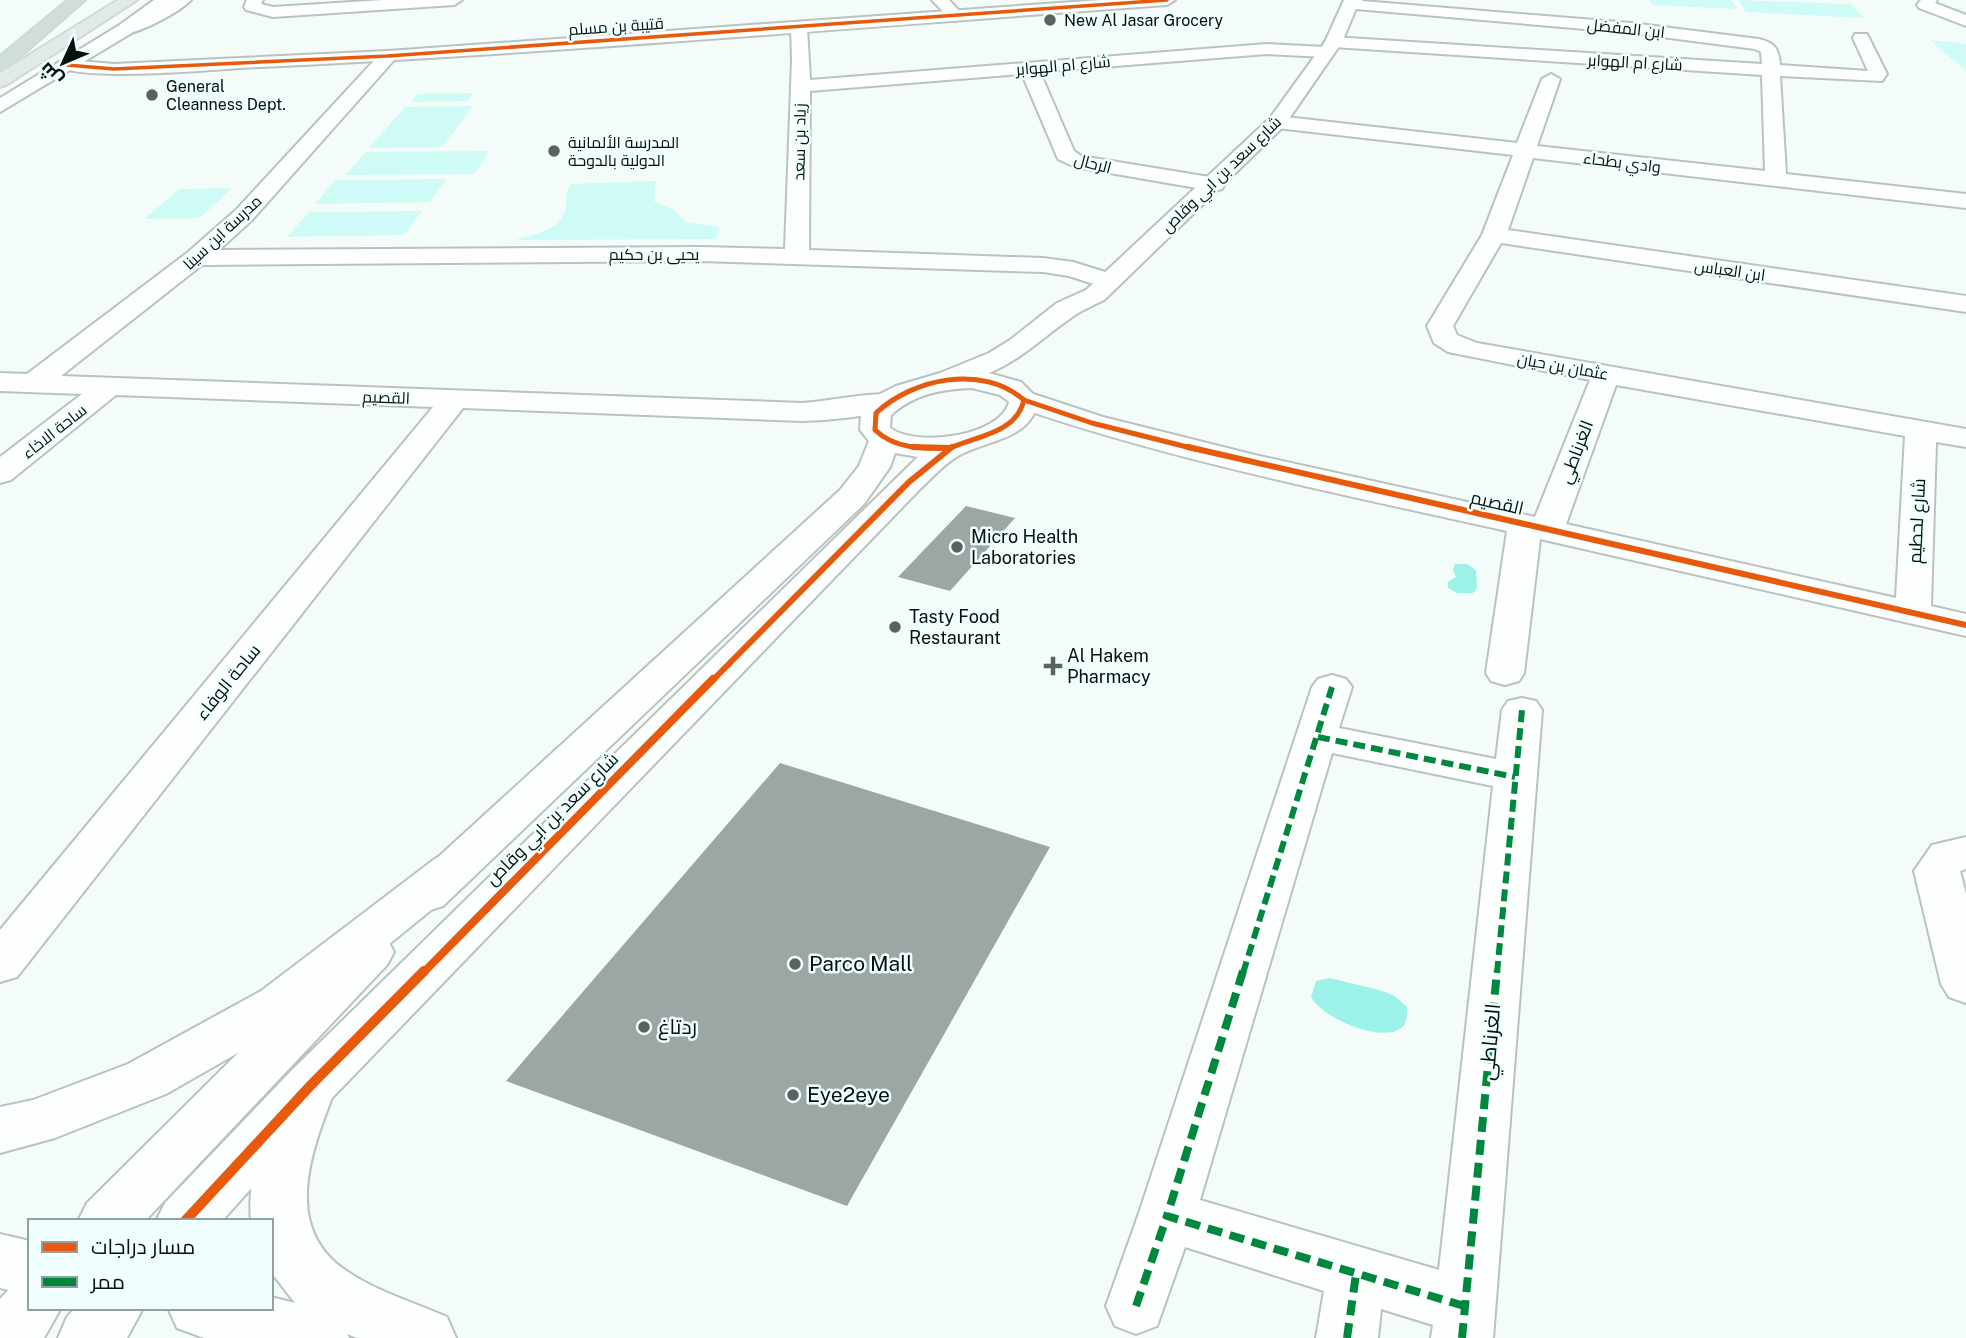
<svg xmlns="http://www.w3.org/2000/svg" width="1966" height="1338" viewBox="0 0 1966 1338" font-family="'Public Sans',Cairo,sans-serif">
<rect width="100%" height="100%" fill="#f4fcfa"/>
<path fill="#cefbf6" d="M1650,0H1731L1738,9L1652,5Z
M1738,0L1851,4L1864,18L1746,12Z
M1930,40L1966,44V71Z
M473,93L467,101L411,102L417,94Z
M473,106L442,147L369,148L405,107Z
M490,151L474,174L345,175L366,152Z
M447,179L430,202L315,204L335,180Z
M656,181L654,201L674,210L685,222L720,227L716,239L515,240C535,234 564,230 566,205C567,196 565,192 571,184Z
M232,188L200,218L144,219L179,189Z
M422,211L404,235L287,237L309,212Z"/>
<path fill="#9cf2e8" d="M1455,564H1467L1476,570L1477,588L1473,593H1457L1448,588V582L1456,577L1453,570Z
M1330,978L1379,990L1393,995L1407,1007C1407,1015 1407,1024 1401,1028C1381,1044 1321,1017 1311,997L1316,981Z"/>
<path fill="#9ca7a5" d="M966,506L1015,518L950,591L898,577Z
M780,763L1050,847L847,1206L506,1081Z"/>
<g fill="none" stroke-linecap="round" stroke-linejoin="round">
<g stroke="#b8c3c1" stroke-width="4">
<path id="minor" d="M247,0H263L261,4L273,7L383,0H462L454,5L273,17L246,10L244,7Z
M932,0H949L964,16L956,21L950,19Z
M1350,0L1631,23L1759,39C1775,43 1779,49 1780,65L1868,71L1853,38L1855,34H1867L1887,74L1882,81L1780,76L1786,174L1966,194V208L1533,158L1508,230L1966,296V312L1501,243L1453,326L1457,335L1477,343L1966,429V447L1936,442L1931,606L1966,614V636L1540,539L1524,673L1519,681L1505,685L1491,681L1486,673L1507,531C1342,494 1174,461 1014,406L1009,400L1014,394L1024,391L1103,417L1255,455L1535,517L1590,380L1448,352L1434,343L1427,326L1482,235L1513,155L1277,128L1270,126L1267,122L1270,118L1277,116L1517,143L1542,79L1551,74L1560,79L1537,146L1765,171L1762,75L1333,47L1324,42L1333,37L1762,64L1761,52L1755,49L1631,33L1344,8L1342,5ZM1616,385L1905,436L1896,598L1566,524Z
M1921,0H1937L1935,3L1966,15V26L1919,8L1917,5Z
M799,22L807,27L810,80L1267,44L1325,47L1334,52L1325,57L1267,54L1040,72L1074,151L1081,156L1222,179L1225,184L1222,189L1214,191L1075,167L1058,159L1022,74L810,91L809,250L1043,258L1073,262L1118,276L1122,281L1118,286L1109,289L1069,276L1043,272L700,261L202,265L61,376L802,403C828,402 878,390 899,396L904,402L899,408C868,416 835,420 802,421L463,408L17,977L0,982V930L433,407L116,395L11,480L0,483V457L82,394L0,391V373L27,374L187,253L236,210L382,52L388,51L397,56L394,60L252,220L219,250L700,247L785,249L792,60L791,27Z
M1332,675L1346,679L1352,687L1339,728L1496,759L1502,710L1508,701L1522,698L1536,701L1542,710L1493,1338H1431L1433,1325L1381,1309L1378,1338H1316L1324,1291L1185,1247L1157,1326L1136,1334L1115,1326L1106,1306L1138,1216L1312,687L1318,679ZM1332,753L1493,786L1439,1270L1200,1200Z
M1966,837V869L1960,871L1966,894V1003L1949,997L1941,984L1914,871L1932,845Z"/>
</g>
<g stroke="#b8c3c1" stroke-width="4">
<path id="tertiary" d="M172,0H191C180,12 134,37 118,34L116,30Z
M1101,0H1175L1167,5C858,27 549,54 240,68C211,70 73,82 58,65L67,60L114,64L388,51Z
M1344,0H1363L1357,6L1342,42L1284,126L1104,300C1094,305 1084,309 1075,315C1045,335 1023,359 989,373L1021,382L1039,400C1030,441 988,439 958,456C944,464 932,478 920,489L330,1100L222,1221H156L165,1203L292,1070L918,457L895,453L890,467L864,504L443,906L427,911L411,906L404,894L411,882L840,490L859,466L869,441L860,430L861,413L878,395L896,386L940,373L989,353L1010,340L1057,303L1086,290L1270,118L1325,42ZM972,388L1000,395L1009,402C1001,436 917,448 890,428L891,415C914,394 942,389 972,388Z
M370,934L387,939L394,952L387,965L145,1221H78L87,1203L353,939Z
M30,1280V1308H61L44,1338H0V1299L10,1288Z
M75,1308H143L127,1338H58L67,1317Z"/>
</g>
<g stroke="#b8c3c1" stroke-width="4">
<path id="secondary" d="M154,0H172L130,34L0,112V98L118,26Z
M452,853L468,858L475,869L468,880L297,1019L166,1094L55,1138L0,1153V1107L33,1100L128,1064L261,991L436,858Z
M311,1063L330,1070L337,1085C314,1144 279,1225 345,1270C375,1291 413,1302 447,1317L456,1338H357L347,1334L349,1338H204L177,1328L168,1308H271V1297L295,1303L271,1272V1221H251C246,1168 269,1116 292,1070Z
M0,1234L30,1241V1295L0,1288Z"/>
</g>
<g stroke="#d3d8d7" stroke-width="4">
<path id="primary" d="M118,0H137L6,85L0,87V73Z"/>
</g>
<g stroke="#d3d8d7" stroke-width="4">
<path id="motorway" d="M68,0H85L6,69L0,70V56Z"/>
</g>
<use href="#minor" fill="#fdfffe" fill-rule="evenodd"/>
<use href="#tertiary" fill="#fdfffe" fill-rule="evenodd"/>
<use href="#secondary" fill="#fdfffe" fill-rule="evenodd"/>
<use href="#primary" fill="#e2eae9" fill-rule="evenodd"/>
<use href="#motorway" fill="#cfdddb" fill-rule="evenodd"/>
<path stroke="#00873e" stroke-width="6" stroke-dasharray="12 6" stroke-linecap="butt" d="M1318,737L1515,777
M1243,973L1332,687
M1497,973L1522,710"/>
<path stroke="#00873e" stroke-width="8" stroke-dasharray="15 8" stroke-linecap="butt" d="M1243,971L1167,1216L1464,1306
M1136,1306L1167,1216
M1347,1338L1356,1274
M1462,1338L1497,971"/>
<g stroke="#f0fffd" stroke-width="5">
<path id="cycleway-far4" d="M67,65L114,69L388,56L1167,0"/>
</g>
<g stroke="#f0fffd" stroke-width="9">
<path id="cycleway-far3" d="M1024,400L1092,423L1195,449
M948,449C975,436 1016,434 1024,400C982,364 914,378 876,413L875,430C895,449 923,449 949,448"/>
</g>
<g stroke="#f0fffd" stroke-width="10">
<path id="cycleway-far2" d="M913,447L949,448
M1188,447L1966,625
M712,681L909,482L952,447"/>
</g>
<g stroke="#f0fffd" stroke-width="12">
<path id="cycleway-far1" d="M423,973L713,679"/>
</g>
<g stroke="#f0fffd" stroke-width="14">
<path id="cycleway" d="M185,1221L311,1085L424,971"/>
</g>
<use href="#cycleway-far4" stroke="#e8590c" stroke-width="3.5"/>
<use href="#cycleway-far3" stroke="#e8590c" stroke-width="5"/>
<use href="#cycleway-far2" stroke="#e8590c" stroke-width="6"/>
<use href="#cycleway-far1" stroke="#e8590c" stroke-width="8"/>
<use href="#cycleway" stroke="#e8590c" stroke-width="10"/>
</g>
<g fill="#586361" stroke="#f0fffd" stroke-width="2.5">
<circle cx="1050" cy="20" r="7"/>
<circle cx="152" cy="95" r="7"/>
<circle cx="554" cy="151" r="7"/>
<circle cx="957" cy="547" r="7"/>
<circle cx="895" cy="627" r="7"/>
<path d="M1049.5 655.5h7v7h7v7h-7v7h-7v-7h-7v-7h7z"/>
<circle cx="795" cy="964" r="7"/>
<circle cx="644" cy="1027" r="7"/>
<circle cx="793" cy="1095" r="7"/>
</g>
<g text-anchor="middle" stroke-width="5" stroke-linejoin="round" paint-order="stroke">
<g font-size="16" fill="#04110f" stroke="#f0fffd" text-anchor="start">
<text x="1064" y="26">New Al Jasar Grocery</text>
<text x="166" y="92">General<tspan x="166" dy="18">Cleanness Dept.</tspan></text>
<text x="568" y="148">المدرسة الألمانية<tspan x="568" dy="18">الدولية بالدوحة</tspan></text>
</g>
<g font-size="16" fill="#04110f" stroke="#f0fffd">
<text transform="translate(616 26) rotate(-4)" y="6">قتيبة بن مسلم</text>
<text transform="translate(1626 28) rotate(6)" y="6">ابن المفضل</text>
<text transform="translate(1635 62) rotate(3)" y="6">شارع ام الهوابر</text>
<text transform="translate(1063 65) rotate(-5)" y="6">شارع ام الهوابر</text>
<text transform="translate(799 142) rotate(-89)" y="6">زياد بن سعد</text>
<text transform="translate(1622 162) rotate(7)" y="6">وادي بطحاء</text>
<text transform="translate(1093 163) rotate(15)" y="6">الرحال</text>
<text transform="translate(1221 174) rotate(-44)" y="6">شارع سعد بن ابي وقاص</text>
<text transform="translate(222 232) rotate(-43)" y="6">مدرسة ابن سينا</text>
<text x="654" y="260">يحيى بن حكيم</text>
<text transform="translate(1730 270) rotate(8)" y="6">ابن العباس</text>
<text transform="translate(1563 366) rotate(10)" y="6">عثمان بن حيان</text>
<text transform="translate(386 397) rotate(2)" y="6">القصيم</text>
<text transform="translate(54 431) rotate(-38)" y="6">ساحة الاخاء</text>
</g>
<g font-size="18" fill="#04110f" stroke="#f0fffd">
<text transform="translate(1576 452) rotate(-69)" y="6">الغرناطي</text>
<text transform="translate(1497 503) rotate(13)" y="6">القصيم</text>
<text transform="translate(1917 521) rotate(-87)" y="6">شارع لحطيم</text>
<text transform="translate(228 682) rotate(-51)" y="6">ساحة الوفاء</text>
<text transform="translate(552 819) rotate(-45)" y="6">شارع سعد بن ابي وقاص</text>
</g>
<g font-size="18" fill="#04110f" stroke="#f0fffd" text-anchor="start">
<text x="971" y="543">Micro Health<tspan x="971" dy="21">Laboratories</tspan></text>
<text x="909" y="623">Tasty Food<tspan x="909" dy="21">Restaurant</tspan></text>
<text x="1067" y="662">Al Hakem<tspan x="1067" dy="21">Pharmacy</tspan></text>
</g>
<g font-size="21" fill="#04110f" stroke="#f0fffd" text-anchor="start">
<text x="809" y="971">Parco Mall</text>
<text x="658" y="1034">ردتاغ</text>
<text x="807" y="1102">Eye2eye</text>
</g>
<g font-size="21" fill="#04110f" stroke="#f0fffd">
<text transform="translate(1490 1042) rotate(-85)" y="7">الغرناطي</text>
</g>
</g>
<rect x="28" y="1219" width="245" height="91" fill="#f0fffd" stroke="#92a09e" stroke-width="2"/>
<rect x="42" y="1242" width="35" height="10" fill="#e8590c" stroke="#92a09e" stroke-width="2"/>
<text x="91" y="1254" font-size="21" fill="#04110f">مسار دراجات</text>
<rect x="42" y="1277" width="35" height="10" fill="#00873e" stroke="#92a09e" stroke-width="2"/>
<text x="91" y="1289" font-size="21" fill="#04110f">ممر</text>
<g transform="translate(63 63) rotate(226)" stroke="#f0fffd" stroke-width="5" paint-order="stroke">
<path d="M0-5L12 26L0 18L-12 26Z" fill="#04110f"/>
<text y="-10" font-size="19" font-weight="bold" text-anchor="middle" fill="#04110f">ش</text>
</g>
</svg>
